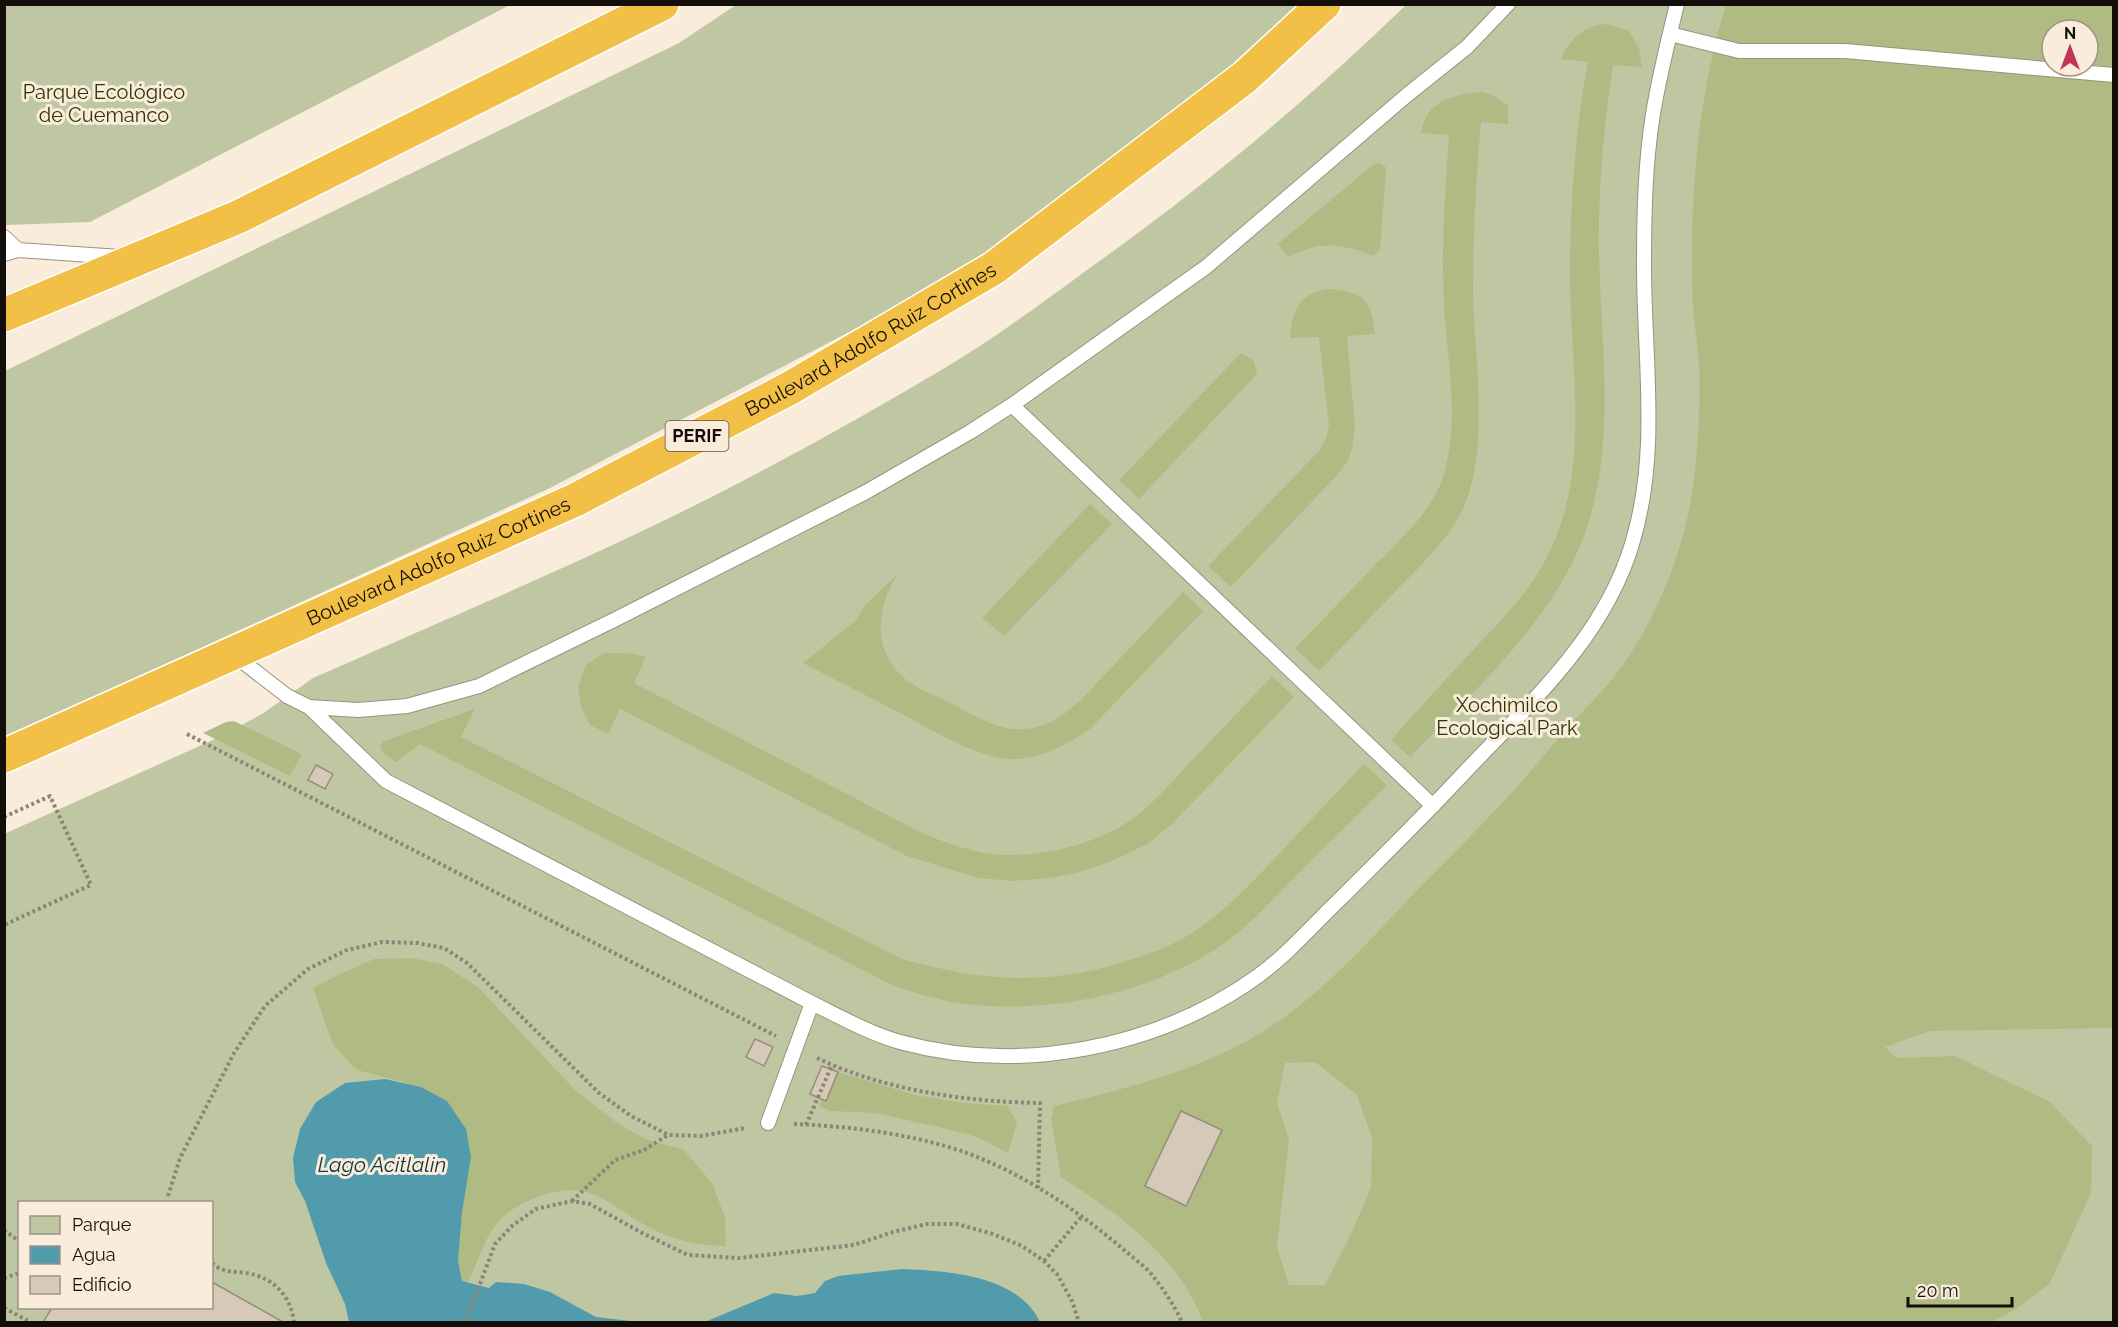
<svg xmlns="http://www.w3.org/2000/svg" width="2118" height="1327" viewBox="0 0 2118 1327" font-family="Raleway,sans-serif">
<rect width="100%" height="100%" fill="#f9ecda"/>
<path fill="#bfc7a2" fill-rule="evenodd" d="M4,5L5,4L510,5L90,222L5,225Z
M736,5H1305L1221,81L972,268L550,488L5,738V371L679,43Z
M1406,5H2113V1322H5L4,834L215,739L262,714L313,678C428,627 544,578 657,524C756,476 854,422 948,366C996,337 1042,303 1087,270C1200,190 1307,101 1406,5ZM2052,30H2088V66H2052ZM20,1202H212V1308H20Z"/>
<path fill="#afbb82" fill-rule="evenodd" d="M1726,5H2113V1028L1930,1031L1885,1047L1896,1058L1955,1056L2050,1102L2092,1146L2091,1193L2050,1283L2019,1307L1992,1322H1203C1179,1256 1118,1214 1061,1177L1051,1119L1054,1106C1126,1089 1211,1067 1273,1025C1330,987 1376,933 1423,884C1450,857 1477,830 1503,802C1524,780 1543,756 1563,733C1582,711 1604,691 1620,669C1650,628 1673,576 1685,527C1697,481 1701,412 1699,364C1698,345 1694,326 1693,307C1689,207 1696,101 1726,5ZM2052,30H2088V66H2052ZM1315,1062L1357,1095L1372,1138L1371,1187L1351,1234L1325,1285H1289L1277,1247L1289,1140L1277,1103L1285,1063Z
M1605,24L1628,30L1639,48L1642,67L1613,65C1604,126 1598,188 1599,250C1601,358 1622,472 1568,571C1529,643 1466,699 1410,757L1391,740C1418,709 1446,679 1474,649C1501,620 1529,593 1547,557C1592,471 1570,367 1570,275C1570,203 1575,132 1588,62L1561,59C1572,37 1581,28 1605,24Z
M1483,92L1496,97L1508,106V124L1481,122C1476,178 1473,235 1473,291C1474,356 1489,436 1467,499C1453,537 1419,567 1392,595C1367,621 1343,646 1319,671L1295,648C1322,621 1348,593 1374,566C1397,543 1428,515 1440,485C1462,428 1447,362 1444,304C1441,247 1445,191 1449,135L1421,133C1426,100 1454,94 1483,92Z
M1379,163L1385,166L1386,172L1380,249L1374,256C1340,244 1322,240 1288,257L1278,244L1373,165Z
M1329,289C1363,292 1372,299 1375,334L1347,336L1355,427L1352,449L1347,462L1338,474L1231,587L1208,566L1319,451L1325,441L1329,426L1319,337L1290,338C1292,310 1299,293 1329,289Z
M1241,353L1254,360L1257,374L1139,499L1119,480Z
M1090,504L1112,524L1004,636L982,618Z
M897,575C876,609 872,649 904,678C917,689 937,696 952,704C985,721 1008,738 1046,724C1072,714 1092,687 1111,668C1135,643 1159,617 1183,592L1203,611L1090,729C1068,744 1046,756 1019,759C983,762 932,730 900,713C868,696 835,680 803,663L855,621L866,604Z
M604,653H627L646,657L634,683L918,831C942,841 966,851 992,854C1037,859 1098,845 1135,817C1157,800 1175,779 1193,759C1220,731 1246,704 1272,676L1294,697L1173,823L1149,843L1112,861L1080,872L1051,878L1012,881L979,878L907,856L620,709L608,734L590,725L581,707L578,687L586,665Z
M475,709L461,737L902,959C982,981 1040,986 1121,963C1144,956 1169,947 1189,935C1221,916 1251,883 1277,856C1306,825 1335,794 1364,764L1387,785C1354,818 1320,852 1287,885C1265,907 1243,932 1216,949C1142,996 1045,1015 958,1003C937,1000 917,993 896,987L420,744L396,762L383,753L380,746L384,741Z
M234,721L302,754L290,776L203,733L226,722Z
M412,958L442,964L478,987L575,1090L617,1123L647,1140L683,1149L712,1183L725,1217L726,1246C699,1246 672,1240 647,1226C627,1216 610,1199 587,1192C560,1185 517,1201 499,1221C483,1239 479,1261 468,1282L462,1281L458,1261L462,1212L421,1087L357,1070L333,1045L313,988L342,973L374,959Z
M835,1071L915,1095L964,1103L1007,1106L1017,1122L1008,1153L977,1137L947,1129L875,1113L830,1111L819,1106Z"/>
<path fill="#529bad" d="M385,1079L421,1087L447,1101L466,1129L471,1157L462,1212L458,1261L462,1281L489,1288L496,1282L524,1284L550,1292L596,1317L639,1322H349L345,1304L326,1263L305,1201L295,1182L293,1158L300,1129L316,1102L345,1083Z
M902,1269C948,1271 1018,1275 1040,1322H695L707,1321L774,1293L797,1296L815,1293L825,1281L838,1276Z"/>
<path fill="#d6c9b8" stroke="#988c7c" stroke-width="1.5" d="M316,765L333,774L325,789L308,780Z
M755,1039L773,1047L764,1066L746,1057Z
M822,1066L838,1072L826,1101L810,1094Z
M1181,1111L1222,1130L1186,1206L1145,1186Z
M212,1282L283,1322H43L52,1308H212Z"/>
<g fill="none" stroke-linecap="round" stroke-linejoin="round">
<g stroke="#9c9080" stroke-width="16">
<path id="service" d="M1670,34L1739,51H1845L2114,75
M4,237L18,250
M4,254L18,250L120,257
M1012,405L1433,806
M234,655L287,696L309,707L386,781L812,1003C840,1017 869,1033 900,1042C1020,1075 1158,1048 1258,976C1288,954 1313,925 1340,899C1381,858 1423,817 1463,774C1529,704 1604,638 1632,544C1660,453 1644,359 1644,266C1644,215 1645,164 1653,114C1659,77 1668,41 1677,4
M309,707L358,710L407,706L479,686L616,619L866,492L970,432L1012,405L1206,267L1407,95L1467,47L1508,4
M768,1123L812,1003"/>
</g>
<g stroke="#fff" stroke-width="36">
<g id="trunk">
<path d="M4,315L238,217L662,4"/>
<path id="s1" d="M4,756L575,500L790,388L994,268L1245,77L1324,4"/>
</g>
</g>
<path stroke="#8d8478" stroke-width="4" stroke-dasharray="3 3" stroke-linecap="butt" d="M187,734L776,1036
M4,817L50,796L91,885L4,925
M817,1058C883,1090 967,1102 1040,1103L1038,1188
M794,1124C841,1126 888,1131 934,1143C1003,1160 1069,1203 1123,1249C1133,1258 1145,1266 1153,1276C1164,1290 1175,1307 1182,1322
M806,1125L832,1065
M168,1196L180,1158L234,1053L265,1006L308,969L347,950L382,942L417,943L444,948L467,963L599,1093L631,1116L669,1135L701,1136L745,1128
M572,1201L615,1160L644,1150L668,1135
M4,1230L20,1242
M1044,1261L1082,1216
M212,1263C223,1273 232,1271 246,1273C273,1277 291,1296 294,1322
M4,1278L20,1273
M4,1308L30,1322
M463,1322L468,1316L495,1244L513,1225L536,1209L572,1201L590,1204L644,1234L688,1255L739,1258L854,1245L893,1232L927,1224H957L993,1234L1022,1246L1044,1261L1057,1274L1072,1301L1079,1322"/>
<use href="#service" stroke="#fff" stroke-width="14"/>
<use href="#trunk" stroke="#f2c046" stroke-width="33"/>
</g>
<g text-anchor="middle" stroke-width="6" stroke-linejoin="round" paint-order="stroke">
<rect fill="#f9ecda" stroke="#585148" stroke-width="1.5" x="665.5" y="421" width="63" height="30" rx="4.5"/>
<g font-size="18" font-weight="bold" fill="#130e09">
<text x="697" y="442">PERIF</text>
</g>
<g font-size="20" fill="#2d3407" stroke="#f9ecda">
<text x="104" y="99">Parque Ecológico<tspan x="104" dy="23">de Cuemanco</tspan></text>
<text x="1507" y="712">Xochimilco<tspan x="1507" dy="23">Ecological Park</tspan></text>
</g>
<g font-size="20" fill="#130e09" stroke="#f9ecda">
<text dy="7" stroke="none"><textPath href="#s1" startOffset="962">Boulevard Adolfo Ruiz Cortines</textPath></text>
<text dy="7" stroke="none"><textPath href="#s1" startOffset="476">Boulevard Adolfo Ruiz Cortines</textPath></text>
</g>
<g font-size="21" font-style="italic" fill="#12363f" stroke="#f9ecda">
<text x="382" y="1172">Lago Acitlalin</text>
</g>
</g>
<rect width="2118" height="1327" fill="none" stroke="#130e09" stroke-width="12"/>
<rect x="18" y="1201" width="195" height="108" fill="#f9ecda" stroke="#9d9386" stroke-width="1.5"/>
<rect x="30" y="1216" width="30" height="18" fill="#bfc7a2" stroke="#9d9386" stroke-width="1.5"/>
<text x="72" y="1231" font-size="18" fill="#130e09">Parque</text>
<rect x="30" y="1246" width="30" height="18" fill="#529bad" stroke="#9d9386" stroke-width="1.5"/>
<text x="72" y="1261" font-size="18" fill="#130e09">Agua</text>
<rect x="30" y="1276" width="30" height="18" fill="#d6c9b8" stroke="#9d9386" stroke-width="1.5"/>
<text x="72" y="1291" font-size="18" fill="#130e09">Edificio</text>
<g transform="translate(2070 48)"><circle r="28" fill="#f9ecda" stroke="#9d9386" stroke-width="1.5"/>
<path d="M0-4.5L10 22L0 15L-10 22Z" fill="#c43459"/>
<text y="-9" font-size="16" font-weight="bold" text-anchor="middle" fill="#130e09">N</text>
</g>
<path d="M1908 1297v9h104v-9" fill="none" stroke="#130e09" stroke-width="3"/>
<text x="1917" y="1297" font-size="18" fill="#130e09" stroke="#f9ecda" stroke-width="4.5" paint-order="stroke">20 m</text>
</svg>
